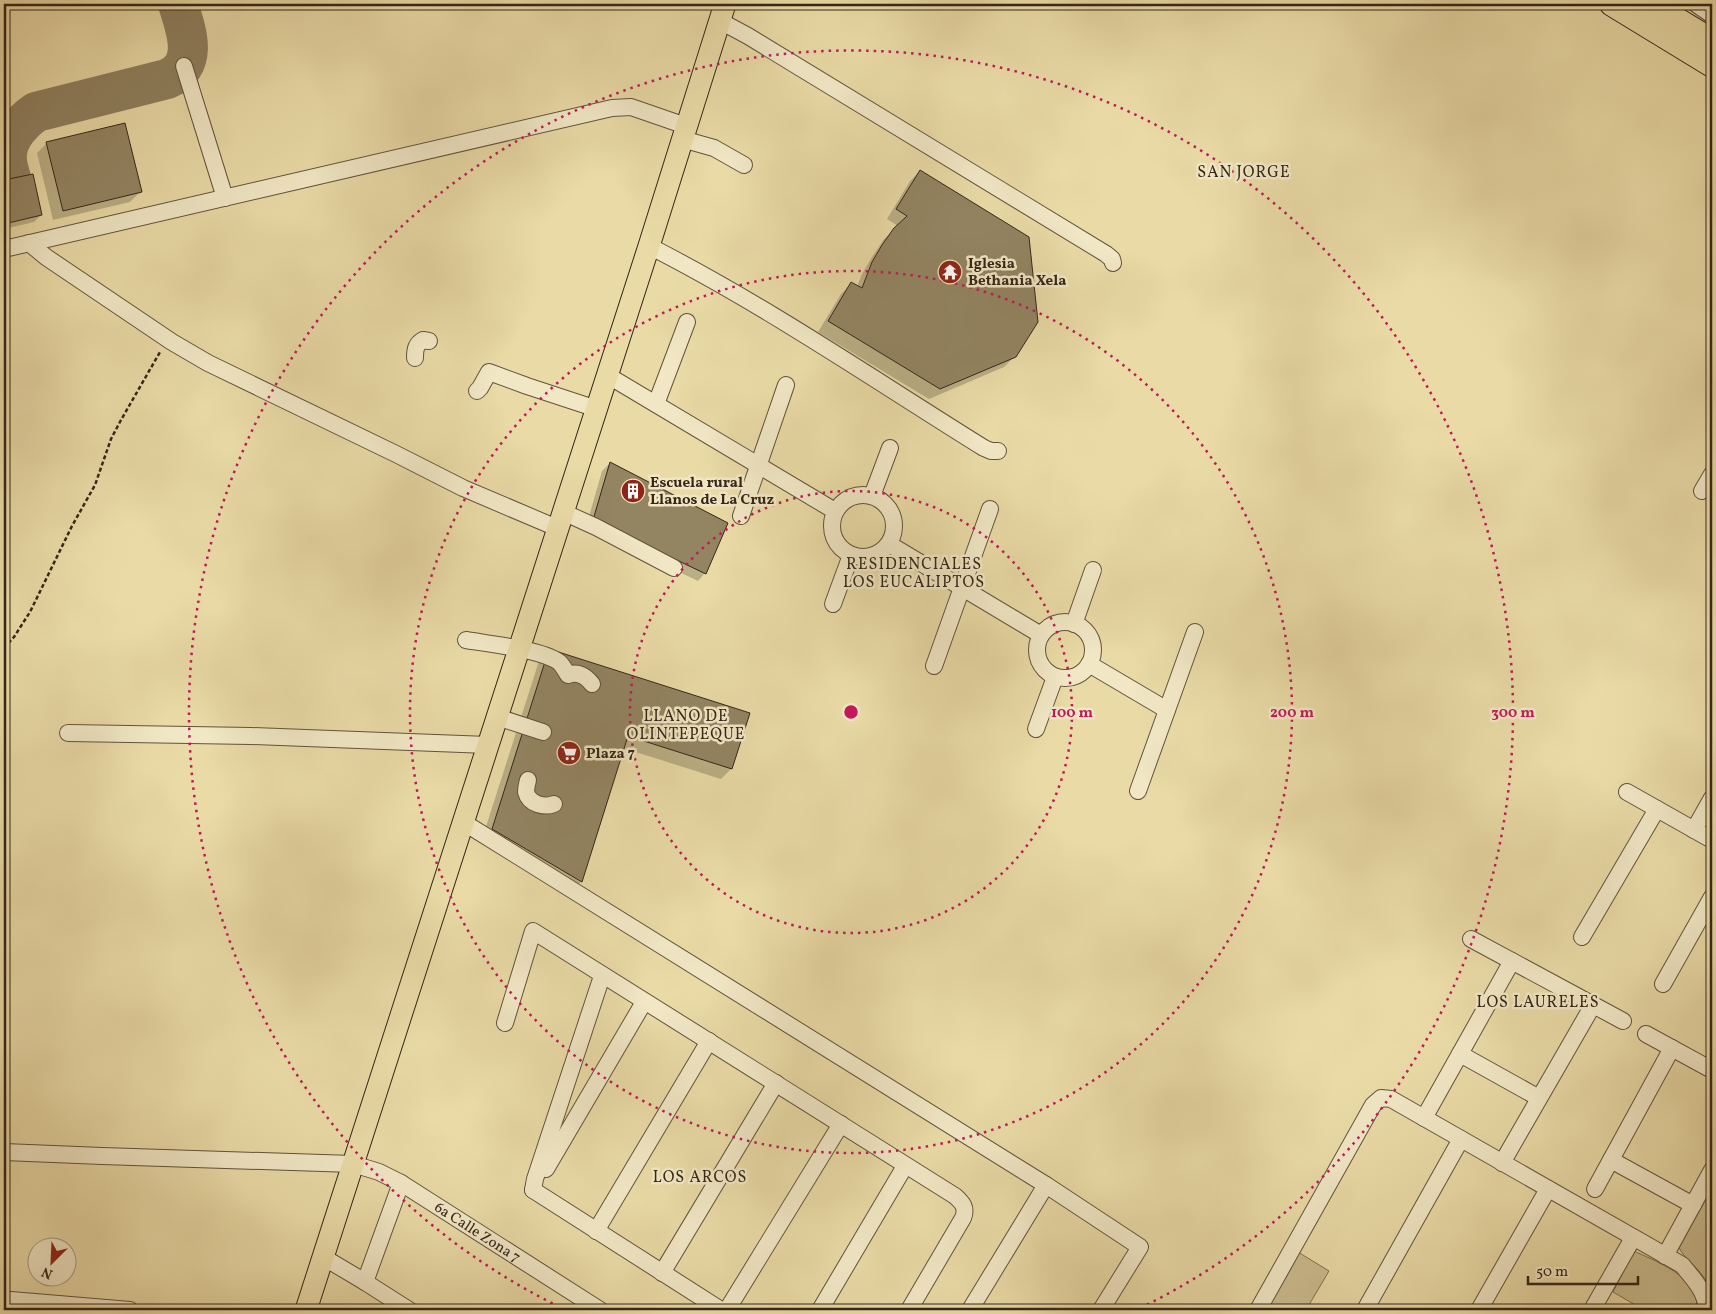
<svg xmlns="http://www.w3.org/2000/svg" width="1716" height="1314" viewBox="0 0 1716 1314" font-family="Vollkorn,serif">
<rect width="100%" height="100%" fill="#e9daa6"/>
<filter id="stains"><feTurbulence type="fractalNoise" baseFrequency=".004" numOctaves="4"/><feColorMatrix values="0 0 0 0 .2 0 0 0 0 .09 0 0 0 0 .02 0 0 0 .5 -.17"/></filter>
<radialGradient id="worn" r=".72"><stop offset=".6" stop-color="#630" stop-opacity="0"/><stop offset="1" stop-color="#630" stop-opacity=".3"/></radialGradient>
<path fill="#cabb8e" stroke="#807053" d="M1712,1188V1296C1709,1286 1705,1277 1698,1270C1691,1262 1684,1257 1679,1248Z
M1634,1251C1655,1261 1689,1273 1696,1298C1697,1302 1697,1307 1697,1310H1644L1613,1292Z
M1298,1252L1329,1271L1306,1310H1264Z"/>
<path fill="#0003" d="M47,143L140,192L130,202L53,220L37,153Z
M920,171L1015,356L1004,367L929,399L818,332L841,294L851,284L857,287L862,274L872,257L884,239L898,226L887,219L910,181Z
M32,175L41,215L34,222L4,229V181Z
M610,463L705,573L698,581L586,527L602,471Z
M539,661L748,713L731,769L721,779L623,748L581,882L571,892L482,839Z"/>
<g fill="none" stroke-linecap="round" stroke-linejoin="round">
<path stroke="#8f805f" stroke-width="40" d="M11,178C9,171 6,163 7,154C8,137 23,121 36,112L167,79C200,65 186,30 178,4"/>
</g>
<path fill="#938462" stroke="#352618" d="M125,123L142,192L63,211L46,142Z
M920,170L1029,237L1038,322L1016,357L940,389L828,321L851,282L862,288L872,262L882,245L894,228L907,216L896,209Z
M33,174L42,215L4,224V180Z
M610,462L728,523L706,574L593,520Z
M549,649L750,713L732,769L628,736L582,882L492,829Z"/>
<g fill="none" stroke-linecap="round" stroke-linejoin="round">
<g stroke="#62533c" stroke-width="18">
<g id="minor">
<path d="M1696,4L1712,15"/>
<path d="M720,21L748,36L1106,254L1112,259L1113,263"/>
<path d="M184,66L225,198"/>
<path d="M682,139L714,148L744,165"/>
<path d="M29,243L46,257L172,342L208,363L396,454L463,488L557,528"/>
<path d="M649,246C765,305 873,379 984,448L991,451H998"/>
<path d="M4,249L612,108L631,107L686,126"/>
<path d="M415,358C415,349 416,344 423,340L429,341"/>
<path d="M607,375L835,511"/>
<path d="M477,391L480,388L489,372L527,386L597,409"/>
<path d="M656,404L687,322"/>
<path d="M1702,491L1712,474"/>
<circle cx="863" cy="526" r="31"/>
<path d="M872,496L890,448"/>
<path d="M563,512L596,527L674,568"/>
<path d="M741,516L786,385"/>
<path d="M889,544L1041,635"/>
<path d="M833,604L851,555"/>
<circle cx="1065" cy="650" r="28"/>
<path d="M1074,624L1093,570"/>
<path d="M466,640C490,644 540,649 559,662C563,666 565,670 568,675C578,671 586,676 592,684"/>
<path d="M1089,664L1167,710"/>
<path d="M934,666L990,509"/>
<path d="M497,717L543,732"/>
<path d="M1036,729L1055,677"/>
<path d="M68,733L251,736L488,745"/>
<path d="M528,780C527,784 526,788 526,792C529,804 544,808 554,804"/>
<path d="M1138,791L1195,632"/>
<path d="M1627,792L1712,840"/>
<path d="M463,822L1046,1185L1140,1247L1101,1310"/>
<path d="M1694,830L1712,798"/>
<path d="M1582,937L1657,809"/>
<path d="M1471,939L1623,1021"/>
<path d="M1663,984L1712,897"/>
<path d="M505,1023L533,931L955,1196C963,1203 967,1208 963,1218L909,1310"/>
<path d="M1646,1034L1712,1070"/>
<path d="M1460,1054L1539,1098"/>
<path d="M1424,1118L1512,961"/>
<path id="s1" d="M4,1152L102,1156L353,1164L379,1172L401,1183L600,1310"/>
<path d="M1611,1160L1693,1205"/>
<path d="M1502,1163L1593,1005"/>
<path d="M546,1169L644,1002"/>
<path d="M1595,1189L1672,1048"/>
<path d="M533,1190L535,1179L602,976"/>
<path d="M533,1190L721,1310"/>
<path d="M596,1231L709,1041"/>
<path d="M1665,1256L1712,1170"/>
<path d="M323,1257L365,1282L401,1183"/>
<path d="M662,1273L776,1083"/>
<path d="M365,1282L409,1310"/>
<path d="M11,1300L130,1310"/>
<path d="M727,1310L841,1124"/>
<path d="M820,1310L905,1166"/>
<path d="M970,1310L1046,1185"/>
<path d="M1258,1310L1373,1105L1381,1098L1391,1099L1682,1265C1693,1278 1706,1292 1707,1310"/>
<path d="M1365,1310L1461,1139"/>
<path d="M1479,1310L1548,1189"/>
<path d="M1592,1310L1633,1238"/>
</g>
</g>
<g stroke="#352618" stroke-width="23">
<path id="major" d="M306,1310L649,246L725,4"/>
</g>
<g stroke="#352618" stroke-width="26">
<path id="highway" d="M1612,4L1712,65
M1651,4L1712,41"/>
</g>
<path stroke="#352618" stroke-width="2.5" stroke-dasharray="4 2.5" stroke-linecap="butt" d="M4,648L14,637L30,612L72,526L95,485L111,439L121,420L160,352"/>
<use href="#minor" stroke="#f1e7c5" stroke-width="16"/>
<use href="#major" stroke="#e9daa6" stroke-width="21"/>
<use href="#highway" stroke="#e9daa6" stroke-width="24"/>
</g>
<g fill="none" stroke="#c2185b" stroke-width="2.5" stroke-dasharray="2.5 5">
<circle cx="851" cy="712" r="221"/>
<circle cx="851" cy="712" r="441"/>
<path d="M566 1310A662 662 0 1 1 1136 1310"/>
</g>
<defs>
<g id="temple-disc" transform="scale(1.25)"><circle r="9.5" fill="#8f2418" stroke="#f1e7c5"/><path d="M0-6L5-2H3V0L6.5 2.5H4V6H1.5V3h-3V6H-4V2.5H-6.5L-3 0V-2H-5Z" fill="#fff"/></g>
<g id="building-disc" transform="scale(1.25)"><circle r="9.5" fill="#8f2418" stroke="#f1e7c5"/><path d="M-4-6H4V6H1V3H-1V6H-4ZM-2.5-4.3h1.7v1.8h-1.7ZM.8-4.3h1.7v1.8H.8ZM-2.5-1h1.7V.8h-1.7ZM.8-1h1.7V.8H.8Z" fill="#fff"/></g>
<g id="supermarket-disc" transform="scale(1.25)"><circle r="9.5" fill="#8f2418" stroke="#f1e7c5"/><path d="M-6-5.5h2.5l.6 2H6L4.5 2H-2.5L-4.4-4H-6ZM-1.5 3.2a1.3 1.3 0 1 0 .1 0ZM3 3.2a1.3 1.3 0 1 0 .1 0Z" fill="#fff"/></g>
</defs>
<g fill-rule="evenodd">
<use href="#temple-disc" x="950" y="272"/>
<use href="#building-disc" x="633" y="491"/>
<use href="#supermarket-disc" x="569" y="753"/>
</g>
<g text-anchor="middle" stroke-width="5" stroke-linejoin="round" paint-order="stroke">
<g font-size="15" font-weight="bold" fill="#352618" stroke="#f1e7c5" text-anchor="start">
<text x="968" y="268">Iglesia<tspan x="968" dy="17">Bethania Xela</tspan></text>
<text x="650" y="487">Escuela rural<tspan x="650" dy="17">Llanos de La Cruz</tspan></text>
<text x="586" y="758">Plaza 7</text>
</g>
<g font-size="15" fill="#352618" stroke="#f1e7c5">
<text dy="5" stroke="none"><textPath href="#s1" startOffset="492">6a Calle Zona 7</textPath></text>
</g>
<g font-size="16" letter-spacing="1" fill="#352618" stroke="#f1e7c5">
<text x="1244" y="177">SAN JORGE</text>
<text x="914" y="569">RESIDENCIALES<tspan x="914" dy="18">LOS EUCALIPTOS</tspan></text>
<text x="686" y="721">LLANO DE<tspan x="686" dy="18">OLINTEPEQUE</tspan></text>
<text x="1538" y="1007">LOS LAURELES</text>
<text x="700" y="1182">LOS ARCOS</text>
</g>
</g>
<circle cx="851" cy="712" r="8" fill="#c2185b" stroke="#f1e7c5" stroke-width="2.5"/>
<g font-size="15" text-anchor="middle" font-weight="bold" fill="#c2185b" stroke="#f1e7c5" stroke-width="5" stroke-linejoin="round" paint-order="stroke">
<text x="1072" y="717">100 m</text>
<text x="1292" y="717">200 m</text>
<text x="1513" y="717">300 m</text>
</g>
<rect width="1716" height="1314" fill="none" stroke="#e9daa6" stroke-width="20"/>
<rect x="5" y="5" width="1706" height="1304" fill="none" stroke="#352618" stroke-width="2.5"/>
<rect x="10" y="10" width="1696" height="1294" fill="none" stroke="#352618"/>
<g transform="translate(52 1262) rotate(204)"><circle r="24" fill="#f1e7c5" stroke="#a69a80"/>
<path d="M0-4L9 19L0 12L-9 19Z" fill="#8f2418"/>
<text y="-8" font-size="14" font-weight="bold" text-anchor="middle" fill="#352618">N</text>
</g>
<path d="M1528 1276v8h110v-8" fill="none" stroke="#352618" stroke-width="2.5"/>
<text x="1536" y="1276" font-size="15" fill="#352618" stroke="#f1e7c5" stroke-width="4" paint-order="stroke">50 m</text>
<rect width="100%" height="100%" filter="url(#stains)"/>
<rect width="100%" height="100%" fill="url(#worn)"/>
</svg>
